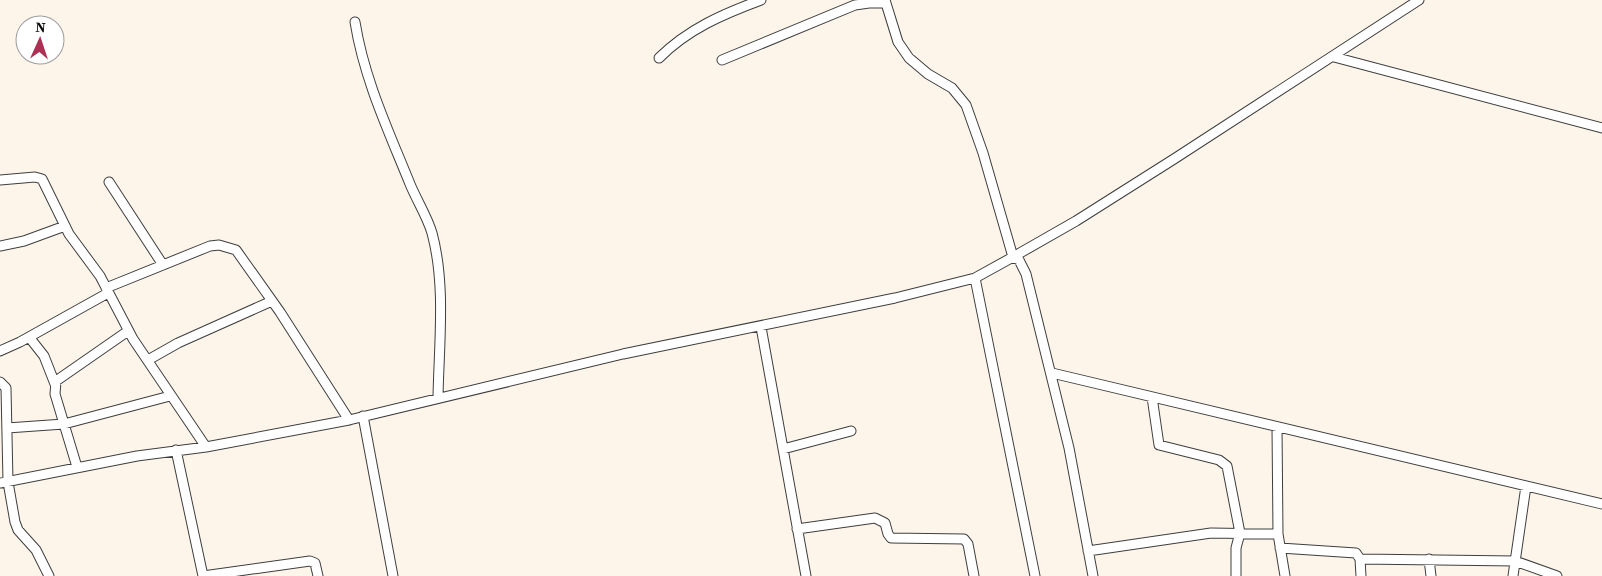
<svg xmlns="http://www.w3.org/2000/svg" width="1602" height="576" viewBox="0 0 1602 576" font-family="'Source Serif 4',serif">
<rect width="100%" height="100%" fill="#fdf5ea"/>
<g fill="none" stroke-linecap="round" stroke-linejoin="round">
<g stroke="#3e3e3e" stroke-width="11">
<path id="minor" d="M885,0L898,42L909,58L928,74L952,88L966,105L983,153L1013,257L975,278L1035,576
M355,22C364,79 389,132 410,184C417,201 427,216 432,233C446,285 439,343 438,397
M1334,57L1602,128
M659,58C688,29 723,14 761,0
M722,60L855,5L869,3H886
M0,180L35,177L42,179L69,234L100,276L133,339L206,447
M109,182L163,265
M0,246L24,241L65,226
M106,288L210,246L219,245L236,250L280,312L349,420
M761,327L806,576
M29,337L44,356L55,384
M0,351L20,342L108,293
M148,360L178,343L272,301
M1052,373L1602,504
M0,382L6,388L8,482L15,522L18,530L36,550L49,576
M1152,397L1159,445L1219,460L1227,466L1240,533L1236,548V576
M363,416L393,576
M1277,427L1278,534L1285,576
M7,428L64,424L170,396
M783,449L851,431
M176,450L203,576
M77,467L55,394L56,381L128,331
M0,483L137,456L206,447L349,420L623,354L895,298L975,278
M797,529L875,518L885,523L888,534L891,538L964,539L968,544L974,576
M1280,548L1356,553L1360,559L1361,576
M1088,551L1211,533L1278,534
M1360,559L1515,561L1557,576
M1429,559L1431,576
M203,576L310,561L315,563L318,576
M1093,576L1069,448L1026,274L1019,260L1013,257L1076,221L1174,159L1419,0
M1513,576L1526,486"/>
</g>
<use href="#minor" stroke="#fff" stroke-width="9"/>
</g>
<g transform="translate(40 40) rotate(3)"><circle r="24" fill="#ffffff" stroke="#9d9d9d"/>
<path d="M0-4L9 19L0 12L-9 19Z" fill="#ad3054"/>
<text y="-8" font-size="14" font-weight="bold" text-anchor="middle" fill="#0b0b0b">N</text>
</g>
</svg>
